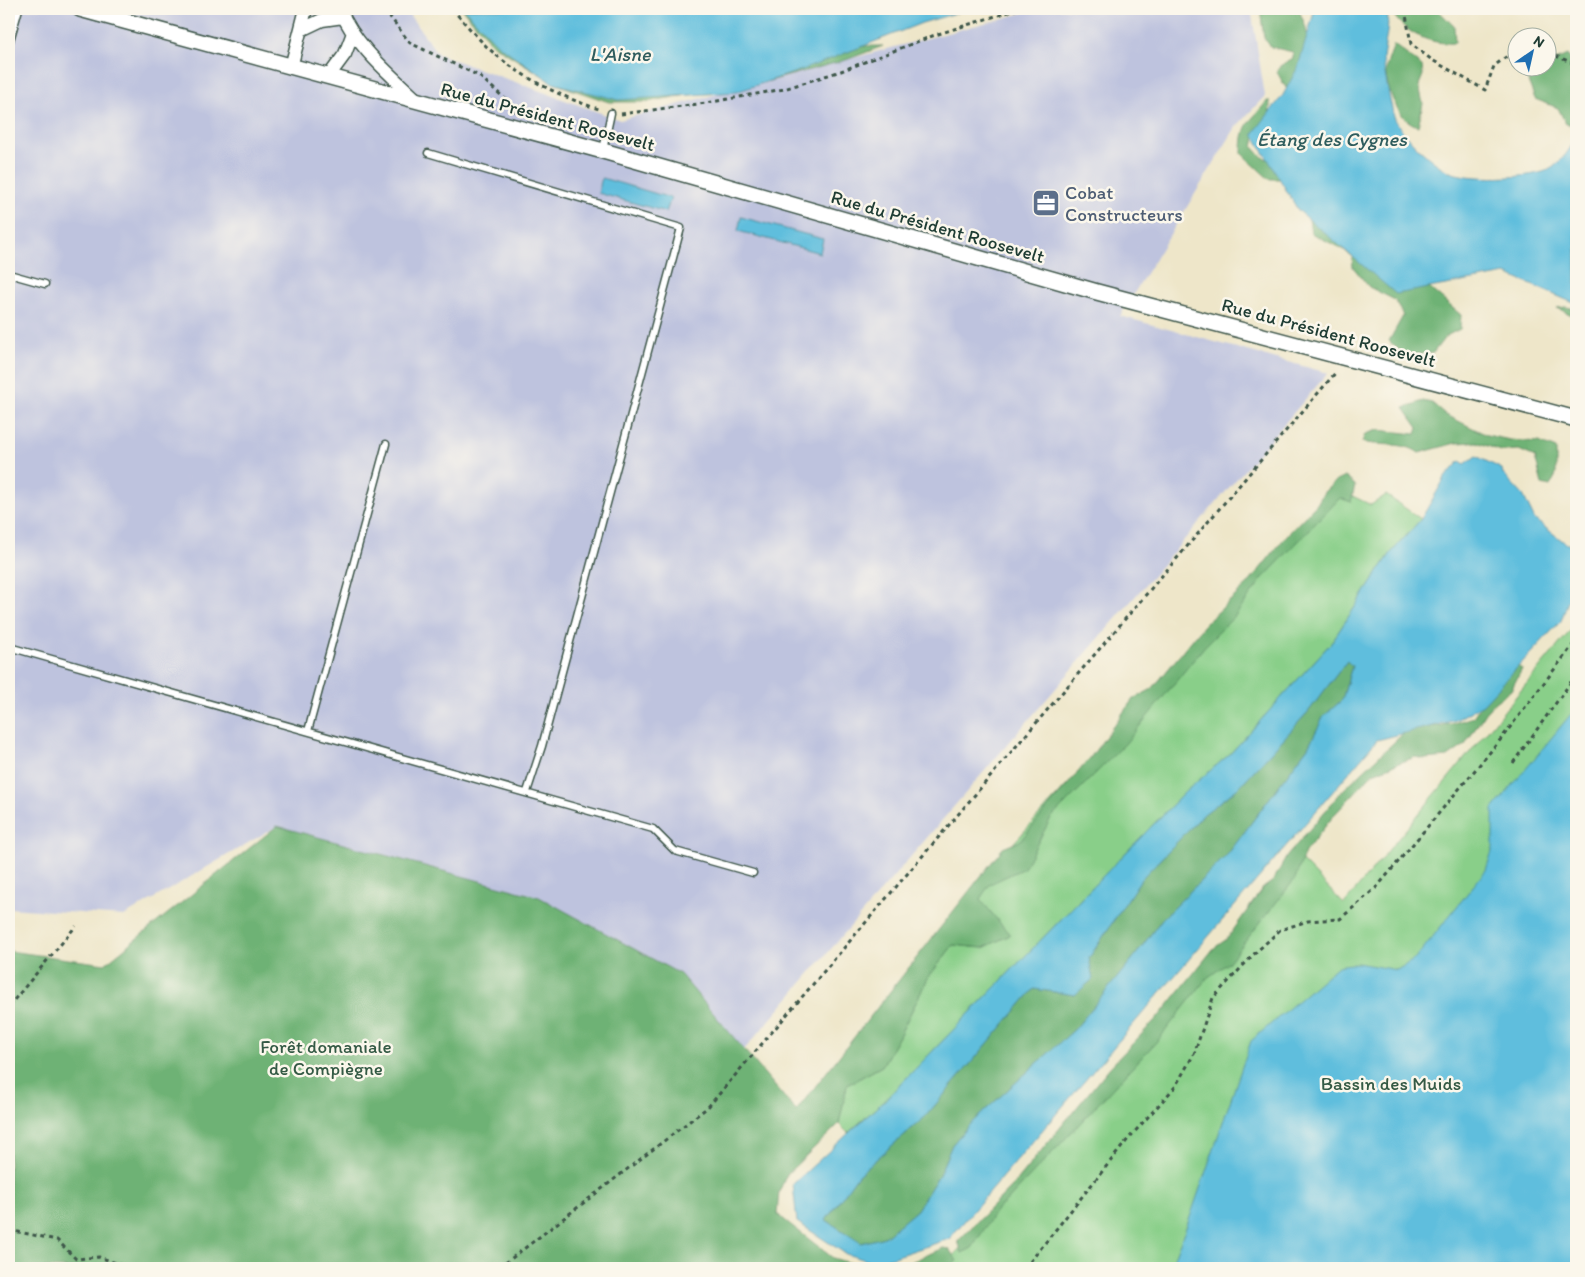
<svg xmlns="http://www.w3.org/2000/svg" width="1585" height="1277" viewBox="0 0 1585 1277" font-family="Itim,sans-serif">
<rect width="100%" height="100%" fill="#fbf7ec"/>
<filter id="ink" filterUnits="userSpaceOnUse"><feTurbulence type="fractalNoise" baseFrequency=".02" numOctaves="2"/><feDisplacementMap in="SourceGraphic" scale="10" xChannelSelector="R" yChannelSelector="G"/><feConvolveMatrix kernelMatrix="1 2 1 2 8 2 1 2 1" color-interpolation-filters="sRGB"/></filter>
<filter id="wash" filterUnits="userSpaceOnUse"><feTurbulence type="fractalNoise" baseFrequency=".0096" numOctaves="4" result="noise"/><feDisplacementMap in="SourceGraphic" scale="20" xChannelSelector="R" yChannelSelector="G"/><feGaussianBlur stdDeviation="1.12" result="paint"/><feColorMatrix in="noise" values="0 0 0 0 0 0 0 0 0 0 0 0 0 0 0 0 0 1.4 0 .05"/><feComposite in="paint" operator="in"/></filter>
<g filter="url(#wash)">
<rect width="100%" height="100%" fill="#eee6c9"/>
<path fill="#bec3de" d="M9,9H405L438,54L620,120L1038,9H1251L1265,96L1236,127L1120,316L1328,373L743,1051L680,974L539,897L277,826L124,916L9,908Z"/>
<path fill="#89cf89" stroke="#54865e" d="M1340,490L1371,505L1386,495L1421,519L1391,553L1331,643L1230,754L1185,792L887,1098L848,1133L839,1124L847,1085L882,1066L898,1038L928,978L953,945L983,948L1010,935L971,889Z
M1576,624V1268H942L1078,1118L1302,861L1344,904Z"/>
<path fill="#6eb275" stroke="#467854" d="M462,9H476L786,68L864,46H883L846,60L766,82L645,102H609L556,84L493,45Z
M1260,9H1298C1314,40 1309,55 1297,87L1286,88L1277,72L1280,66L1293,58V52L1271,47L1264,38Z
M1390,9H1437L1454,26L1455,43C1429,45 1402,32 1390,9Z
M1394,45L1422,66L1423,75L1419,85L1423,104L1418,126C1399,121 1389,94 1386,76C1385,66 1391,54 1394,45Z
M1567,55L1576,66V125L1566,124L1558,108L1535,99L1528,81L1536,70L1548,68V64Z
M1267,101H1270L1269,123L1255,138L1253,147L1261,156L1281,166L1280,179H1269L1242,154C1242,122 1249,124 1267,101Z
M1298,203L1415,276L1461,315L1460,329L1446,336L1433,353L1405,355L1389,341L1403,316L1395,300L1369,287L1353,267L1352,257L1344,250L1311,233L1309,219Z
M1566,307L1576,309V317L1557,308Z
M1423,401L1432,403L1446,415L1487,435L1510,440L1539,442L1556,449V475L1550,486L1542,484L1535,457L1519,450L1501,451L1477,442L1456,443L1419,453C1403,441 1381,447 1362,442L1365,434L1378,430L1416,434L1418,428L1404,408Z
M1345,477L1355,485L1351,502L1340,498L1263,578L1235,616L1204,647L1125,744L1051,818L1024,868L990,884L980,899L1010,935L983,948L953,945L928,978L898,1038L882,1066L847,1085L839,1124L787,1174L779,1192L777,1214L833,1258L866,1268H9V951L105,964L277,826L539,897L680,974L796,1111L1003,848L1020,841L1090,758L1133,699L1152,689L1205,624L1248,584L1287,535L1317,504L1324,492L1336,481Z
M1347,661L1352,666L1342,700L1324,716L1308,747L1228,854L1162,919L1135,956L1075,1029L968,1126L952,1145L939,1175L917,1210L885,1237L861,1243L826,1220L858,1175L925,1117L1034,989L1075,995L1089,958L1141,879L1204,814L1237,789L1308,712Z
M1513,663L1522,669L1511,690L1495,702L1485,713L1465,745L1448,757L1425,759L1415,757L1373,773L1335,814L1305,852L1295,879L1228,963L1207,978L1159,1039L1005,1203L998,1208L972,1248L962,1253L958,1241L1013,1185L1110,1067L1160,1015L1214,948L1227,939L1263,888L1273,881L1287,856L1343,790L1407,730L1451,724L1473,717L1506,667Z
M943,1248L949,1249L957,1261L949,1268H897Z"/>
<path fill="#5fbedd" stroke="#3f7e88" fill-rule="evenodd" d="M464,9H970L922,23L802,70L736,92L618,100L553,83L498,45Z
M1315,9H1387C1390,26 1385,41 1383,58C1383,65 1392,115 1396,121C1405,138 1431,162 1448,171C1466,181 1536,179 1552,168C1563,160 1570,149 1576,138V304L1506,274L1396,294L1298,210L1253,134L1283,95L1298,67Z
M602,178L671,198L666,212L598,193Z
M741,217L823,239L820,253L738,231Z
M1476,456L1502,469L1503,474L1523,495L1535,520L1567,544L1576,546V590L1568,601L1561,621L1483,704L1456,720L1377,740L949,1239L875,1263L846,1254L797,1222L793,1184L887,1098L1185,792L1230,754L1331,643L1391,553L1421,519L1446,476L1460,461L1465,464ZM1347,661L1352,666L1342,700L1324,716L1308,747L1228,854L1162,919L1135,956L1075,1029L968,1126L952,1145L939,1175L917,1210L885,1237L861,1243L826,1220L858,1175L925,1117L1034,989L1075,995L1093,979L1089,958L1141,879L1204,814L1237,789L1308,712Z
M1576,708V1268H1170L1189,1220L1251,1041L1338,966L1357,963L1397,970L1415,959L1486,870L1493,848V809Z"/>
</g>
<g filter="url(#ink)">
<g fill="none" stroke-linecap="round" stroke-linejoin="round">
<g stroke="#3e564a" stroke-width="9">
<path id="service" d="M9,44L19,9
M603,150L611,113
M428,153L681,228L542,746L527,792
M9,274L45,284
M9,647L653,829L675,851L753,873
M308,731L386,444"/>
</g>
<g stroke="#3e564a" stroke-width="15">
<path id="minor" d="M340,9C355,46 390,74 418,101
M301,30L322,20L343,17
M291,67L306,9
M328,77L345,54L353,33"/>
</g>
<g stroke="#3e564a" stroke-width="18">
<path id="tertiary" d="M80,9L603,151L1097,292L1576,419"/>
</g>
<path stroke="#3e564a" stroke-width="3" stroke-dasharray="4 4" stroke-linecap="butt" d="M384,9L410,43L479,76L510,103L516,112
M452,9C463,21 474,34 486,46C518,76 560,97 602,110
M1405,9L1411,44L1432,60L1485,90L1494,66L1518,48
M1548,53L1576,64
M621,114L706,103L784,89L841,71L935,35L1018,9
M1513,763L1576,675
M9,1006L76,926
M9,1230L57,1240L76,1259L99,1257L130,1268
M499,1268L708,1107L1337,371
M1025,1268L1129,1138L1175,1087L1194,1054L1213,998L1253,955L1280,930L1308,921L1340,919L1377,887L1501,739L1576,641"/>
<use href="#service" stroke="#fff" stroke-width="6"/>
<use href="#minor" stroke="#fff" stroke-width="12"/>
<use href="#tertiary" stroke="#fff" stroke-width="15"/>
</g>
</g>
<defs>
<g id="office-square" transform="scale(1.4375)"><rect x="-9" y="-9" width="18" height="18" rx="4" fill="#5c6f8a" stroke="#fbf7ec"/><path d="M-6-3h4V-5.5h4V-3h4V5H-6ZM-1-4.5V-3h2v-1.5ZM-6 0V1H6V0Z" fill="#fff"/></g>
</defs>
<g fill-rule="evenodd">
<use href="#office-square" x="1046" y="203"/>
</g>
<g text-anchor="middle" stroke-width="5" stroke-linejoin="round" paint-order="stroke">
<g font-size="19" fill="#1f3d34" stroke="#fbf7ec">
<text transform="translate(548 116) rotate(15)" y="7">Rue du Président Roosevelt</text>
<text transform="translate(938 226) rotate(16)" y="7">Rue du Président Roosevelt</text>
<text transform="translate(1329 332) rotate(15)" y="7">Rue du Président Roosevelt</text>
</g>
<g font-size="19" fill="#4e5e75" stroke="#fbf7ec" text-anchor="start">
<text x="1065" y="199">Cobat<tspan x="1065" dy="22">Constructeurs</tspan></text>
</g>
<g font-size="19" fill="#345a45" stroke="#fbf7ec">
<text x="326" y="1053">Forêt domaniale<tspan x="326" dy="22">de Compiègne</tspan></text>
<text x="1391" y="1090">Bassin des Muids</text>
</g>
<g font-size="20" font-style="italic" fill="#2f5d5e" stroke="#fbf7ec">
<text x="620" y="61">L'Aisne</text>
<text x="1332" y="146">Étang des Cygnes</text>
</g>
</g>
<rect width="1585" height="1277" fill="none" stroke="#fbf7ec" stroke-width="30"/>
<g transform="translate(1532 52) rotate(34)"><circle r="24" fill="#fbf7ec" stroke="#a3ada2"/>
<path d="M0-4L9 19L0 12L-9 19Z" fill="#1f6fb2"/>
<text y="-8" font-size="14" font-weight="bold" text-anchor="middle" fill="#1f3d34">N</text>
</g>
</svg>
